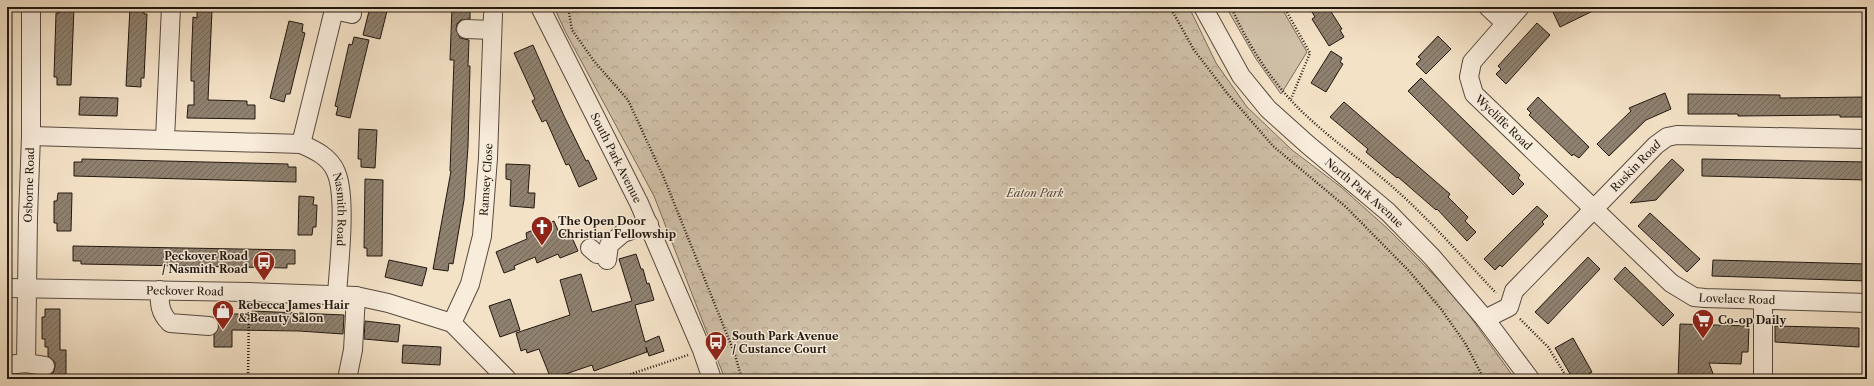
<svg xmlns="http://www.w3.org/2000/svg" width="1874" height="386" viewBox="0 0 1874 386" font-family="'Libre Caslon Text',serif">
<defs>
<pattern id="park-crowns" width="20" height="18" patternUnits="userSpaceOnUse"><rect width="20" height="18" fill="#d0c0a8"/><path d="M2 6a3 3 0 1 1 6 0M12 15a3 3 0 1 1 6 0" fill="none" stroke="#b2a490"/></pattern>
<pattern id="building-hatch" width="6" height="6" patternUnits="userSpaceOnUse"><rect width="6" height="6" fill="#8f816f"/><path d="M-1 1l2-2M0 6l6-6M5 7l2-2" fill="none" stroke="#74695a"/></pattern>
</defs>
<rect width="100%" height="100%" fill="#f4e2c7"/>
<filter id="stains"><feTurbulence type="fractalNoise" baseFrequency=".005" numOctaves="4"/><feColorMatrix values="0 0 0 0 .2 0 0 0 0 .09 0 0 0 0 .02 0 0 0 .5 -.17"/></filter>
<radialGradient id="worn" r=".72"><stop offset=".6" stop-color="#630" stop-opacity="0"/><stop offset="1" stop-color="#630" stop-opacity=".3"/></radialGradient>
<path fill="#d0c0a8" stroke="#786c5c" d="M1226,7H1281L1307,52L1281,94L1256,59Z"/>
<path fill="url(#park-crowns)" stroke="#786c5c" d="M554,7H1189L1216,63L1247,107L1292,150L1341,187L1387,228L1426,267L1459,301L1515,379H725L654,196L565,31Z"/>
<path fill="url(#building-hatch)" stroke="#211810" d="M59,7H74L71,85H57V77H54L56,13H59Z
M130,7H144V14H147L144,78H141V87L126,86Z
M370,7H388L380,39L363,35Z
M452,7H470V19L461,20L457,24L456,29L460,38L469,40L468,66H470L468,147L464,200L453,264L449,263L448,271L433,269L451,171H450L454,60H450Z
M1309,7H1328L1342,29L1340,30L1344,37L1329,46L1312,19L1315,17Z
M1559,7H1601L1560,27L1552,10Z
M197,9L212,10L208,100L247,101V105H255V119L187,118L188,105H194V81H191V69L193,17L197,18Z
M289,21L303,24L302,32L305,33L290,94H286L284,102L270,98Z
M1537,23L1550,35L1506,84L1496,74L1501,69L1498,66Z
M1438,36L1451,49L1426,74L1416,64L1421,59L1418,57Z
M354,37L369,40L350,118L336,115L338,107L335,106L349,44L352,45Z
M533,45L564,116L586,161L588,160L597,179L579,187L569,164L566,165L546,120L542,122L532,101L535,99L514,53Z
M1331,51L1342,58L1340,62L1343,64L1326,92L1311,83Z
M1421,78L1520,175L1518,178L1524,184L1513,195L1408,91Z
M1665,93L1671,109L1646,120L1609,156L1597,144L1631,111L1629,108Z
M1688,94L1780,95V98L1867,97V117H1840V115L1738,116V114H1688Z
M80,97L118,98L117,116L79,115Z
M1538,97L1589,147L1579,158L1573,154L1572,156L1529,115L1531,113L1527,109Z
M1344,102L1450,194L1448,197L1468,217L1465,221L1476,232L1467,241L1437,209L1436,210L1398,177L1397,178L1366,152L1368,149L1330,117Z
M359,129L377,130L375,168L361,167V159H358Z
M82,159L288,164V167H296V182L74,176V162H82Z
M1672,159L1684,170L1669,186L1656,200L1630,203Z
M1702,159L1867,162V180L1702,176Z
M506,164L530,165L528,193H535L534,208L510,206L511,180L506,179Z
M365,179L383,180L382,256H367V248H364Z
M58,193H72L71,231H57V223H54V201H57Z
M299,196L314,197L313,205H317L316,227H313L312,235H298Z
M1537,206L1548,216L1542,222L1544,224L1502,267L1500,265L1495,270L1484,259Z
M1650,213L1700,259L1687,272L1638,226Z
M554,221L560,235L569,231L578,251L560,258L558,254L537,263L535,257L514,266L515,269L504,273L496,252L527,239L526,233Z
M73,246L295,250V264H287V268L81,264V261H73Z
M636,254L641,269H643L647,284L649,283L654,300L635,305L645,342L659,336L664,351L649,356L646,347L647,352L594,371L592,365L551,379L539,349L527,353L526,349L521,351L516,333L570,315L560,280L581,274L592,312L632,301L619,259Z
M1588,257L1600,269L1548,324L1535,312Z
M389,260L427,268L422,286L385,277Z
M1713,260L1867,264V281L1712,276Z
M1625,267L1674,315L1663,326L1614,279Z
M510,299L520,330L500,337L489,306Z
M45,309H60V350H66V379H48V376L53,373L55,367V362L48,356V347H45V339H42V317H45Z
M252,311L344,315L343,334L299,331L232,330V347H214V335L219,326L215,314H252Z
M365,321L400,325L398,342L364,339Z
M1680,324L1749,326L1748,352H1742L1741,364L1709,363L1715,379H1678Z
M1775,326L1859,328V347L1775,342Z
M1573,338L1592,372L1580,379H1573L1555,348Z
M403,345L441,347L440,365L402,363Z"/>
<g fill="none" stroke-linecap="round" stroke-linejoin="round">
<g stroke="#564a3e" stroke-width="20">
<g id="minor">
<path d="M31,7V136L28,217L26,363L45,366"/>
<path id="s1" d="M540,7L639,203L702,350L712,379"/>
<path id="s2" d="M1203,7L1241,76L1268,109L1307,144L1388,212L1432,257L1485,319L1530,379"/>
<path d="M1488,7L1505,23"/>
<path id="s3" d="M1520,7L1472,62L1469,77L1474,94L1671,283L1694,297L1705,298L1867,303"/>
<path d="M466,29L492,30"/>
<path id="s4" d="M31,136L301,144C315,150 330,157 336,172C347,197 339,264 337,294"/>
<path d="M165,139L171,7"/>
<path d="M301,144L334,10L352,14"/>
<path d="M590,248L597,254"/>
<path d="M607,260L609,245L623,233L649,224"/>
<path id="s5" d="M7,288L249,292L356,296L388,303L452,323L507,379"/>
<path d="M160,290C159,304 160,313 170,323L209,326"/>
<path id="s6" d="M1485,319L1509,307L1514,291L1656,145L1667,137L1677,135L1867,139"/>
<path id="s7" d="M452,323L470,284L482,236L488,158L493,14"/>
<path d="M7,365L26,363"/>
<path d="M347,379L353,350L356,296"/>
<path d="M1761,379L1763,378V300"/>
</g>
</g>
<path stroke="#211810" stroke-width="2.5" stroke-dasharray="1 2" stroke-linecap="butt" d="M568,7L572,30L594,61L628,100L664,178L734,352L742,379
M1170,7L1194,50L1227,93L1273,146L1346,207L1410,272L1441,309L1465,343L1484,379
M1231,7C1250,49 1276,89 1311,120C1337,144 1368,165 1395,189C1432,222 1462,257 1496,293
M1284,7L1310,53L1291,99
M219,312L228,314
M1520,319L1548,347L1568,379
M248,379L249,308
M616,379L688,355"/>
<use href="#minor" stroke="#f8ecdb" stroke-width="18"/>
</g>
<defs>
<g id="church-pin" transform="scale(1.15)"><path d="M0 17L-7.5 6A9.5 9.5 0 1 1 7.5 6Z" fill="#8f2418" stroke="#f8ecdb"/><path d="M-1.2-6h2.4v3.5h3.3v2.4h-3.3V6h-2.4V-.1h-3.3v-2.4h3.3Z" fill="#fff"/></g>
<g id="bus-pin" transform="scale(1.15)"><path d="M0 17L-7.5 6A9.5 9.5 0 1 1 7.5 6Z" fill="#8f2418" stroke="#f8ecdb"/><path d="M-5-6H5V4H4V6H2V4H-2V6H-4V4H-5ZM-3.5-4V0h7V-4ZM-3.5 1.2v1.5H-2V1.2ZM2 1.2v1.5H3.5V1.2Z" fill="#fff"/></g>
<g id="shop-pin" transform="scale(1.15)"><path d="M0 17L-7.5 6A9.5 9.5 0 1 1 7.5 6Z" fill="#8f2418" stroke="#f8ecdb"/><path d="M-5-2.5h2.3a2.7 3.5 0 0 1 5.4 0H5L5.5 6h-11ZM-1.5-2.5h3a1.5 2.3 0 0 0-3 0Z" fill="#fff"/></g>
<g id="supermarket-pin" transform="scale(1.15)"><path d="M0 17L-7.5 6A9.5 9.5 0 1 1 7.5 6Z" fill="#8f2418" stroke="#f8ecdb"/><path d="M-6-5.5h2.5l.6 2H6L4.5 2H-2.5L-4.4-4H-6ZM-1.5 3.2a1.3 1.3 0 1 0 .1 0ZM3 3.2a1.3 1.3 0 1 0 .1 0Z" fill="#fff"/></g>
</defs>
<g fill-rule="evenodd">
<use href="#church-pin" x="542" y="227"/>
<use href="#bus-pin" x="264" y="262"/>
<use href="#shop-pin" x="223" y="311"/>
<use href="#supermarket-pin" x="1703" y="320"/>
<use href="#bus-pin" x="716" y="342"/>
</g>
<g text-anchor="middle" stroke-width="3" stroke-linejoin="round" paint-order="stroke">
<g font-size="11" fill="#211810" stroke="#f8ecdb">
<text dy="4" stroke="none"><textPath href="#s3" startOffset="147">Wycliffe Road</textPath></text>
<text dy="4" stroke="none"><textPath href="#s1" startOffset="169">South Park Avenue</textPath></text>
<text dy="4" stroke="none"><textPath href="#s6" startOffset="218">Ruskin Road</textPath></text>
<text dy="4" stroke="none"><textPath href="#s7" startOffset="149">Ramsey Close</textPath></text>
<text transform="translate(29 185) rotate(-88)" y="4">Osborne Road</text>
<text dy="4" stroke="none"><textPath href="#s2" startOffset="249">North Park Avenue</textPath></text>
<text dy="4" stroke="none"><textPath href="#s4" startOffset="354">Nasmith Road</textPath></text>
<text dy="4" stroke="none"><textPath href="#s5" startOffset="178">Peckover Road</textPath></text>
<text dy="4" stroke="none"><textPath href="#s3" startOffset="449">Lovelace Road</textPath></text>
</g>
<g font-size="11" font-style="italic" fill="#564a3e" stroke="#f8ecdb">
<text x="1035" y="197">Eaton Park</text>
</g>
<g font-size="11" font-weight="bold" fill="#211810" stroke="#f8ecdb" text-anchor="start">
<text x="558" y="225">The Open Door<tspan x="558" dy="13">Christian Fellowship</tspan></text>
<text x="248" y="260" text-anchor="end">Peckover Road<tspan x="248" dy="13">/ Nasmith Road</tspan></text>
<text x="238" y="309">Rebecca James Hair<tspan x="238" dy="13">&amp; Beauty Salon</tspan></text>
<text x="1718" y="324">Co-op Daily</text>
<text x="732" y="340">South Park Avenue<tspan x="732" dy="13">/ Custance Court</tspan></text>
</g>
</g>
<rect width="1874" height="386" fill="none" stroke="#f4e2c7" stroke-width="24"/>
<rect x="8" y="8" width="1858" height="370" fill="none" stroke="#211810" stroke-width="2"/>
<rect x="12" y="12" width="1850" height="362" fill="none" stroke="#211810"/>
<rect width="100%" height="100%" filter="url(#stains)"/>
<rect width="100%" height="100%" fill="url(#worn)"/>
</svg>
